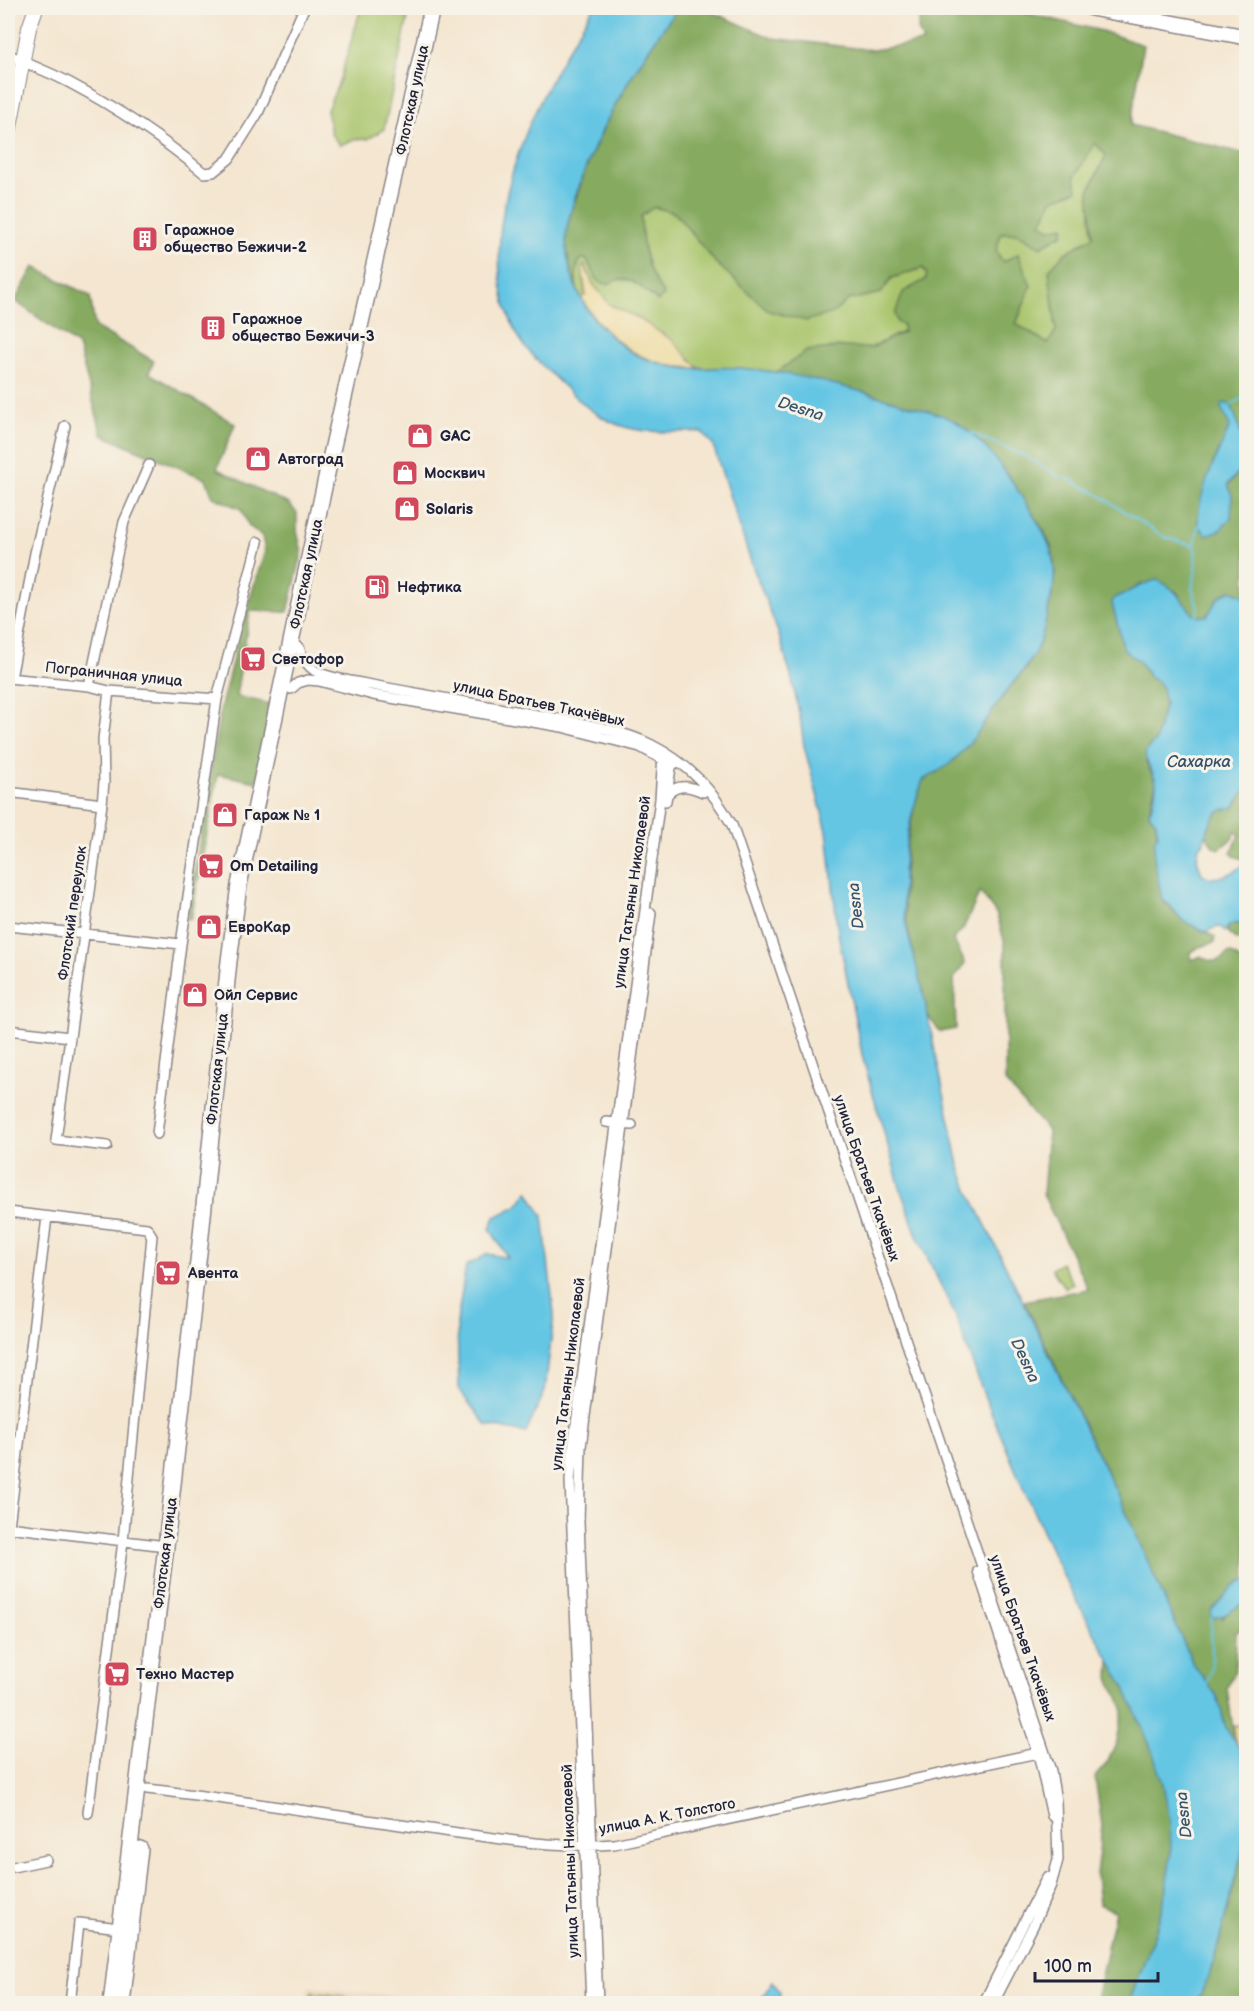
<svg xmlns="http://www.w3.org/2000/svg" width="1254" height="2011" viewBox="0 0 1254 2011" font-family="'Balsamiq Sans',sans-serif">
<rect width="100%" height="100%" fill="#f7f3e8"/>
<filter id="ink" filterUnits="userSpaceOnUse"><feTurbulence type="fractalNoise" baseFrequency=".0167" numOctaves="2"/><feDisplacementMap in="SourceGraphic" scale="12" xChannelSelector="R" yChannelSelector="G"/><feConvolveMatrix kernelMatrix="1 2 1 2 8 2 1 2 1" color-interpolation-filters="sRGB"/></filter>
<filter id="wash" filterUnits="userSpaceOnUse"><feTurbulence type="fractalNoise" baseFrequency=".008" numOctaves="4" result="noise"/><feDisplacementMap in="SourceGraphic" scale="24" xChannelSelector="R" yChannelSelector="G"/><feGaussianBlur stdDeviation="1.35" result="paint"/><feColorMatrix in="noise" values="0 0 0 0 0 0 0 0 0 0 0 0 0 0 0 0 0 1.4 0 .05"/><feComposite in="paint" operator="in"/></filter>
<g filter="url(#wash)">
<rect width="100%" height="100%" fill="#f4e6d0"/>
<path fill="#efd6bb" d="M308,1986L461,2003L306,2004Z"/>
<path fill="#a9c56c" stroke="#667454" stroke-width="1.5" d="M361,8H410L384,129L368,139H355L340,145L331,134L327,110L339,82Z
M1095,143L1106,155L1089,191L1093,237L1065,253L1049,270L1056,330L1048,344L1016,324L1031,286L1018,254L1003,262L996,251L1001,233H1017L1041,247L1049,229L1041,223L1052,200L1075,176Z
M654,207L675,213L716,263L833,313L848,300L881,293L892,278L923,268L927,274L925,280L897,322L903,325L904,331L870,348L840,347L807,351L777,372L740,368H705L698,367L671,340L638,318L610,305L593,284L585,266L582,268L585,297L581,298C574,285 574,272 581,259H586L600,282L608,284C629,271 641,288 657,301L664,295L652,277L642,242L641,216Z
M1061,1263L1073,1283L1065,1289L1052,1269Z
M312,1992L359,1998V2003H310Z"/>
<path fill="#86aa60" stroke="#54664e" stroke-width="1.5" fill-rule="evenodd" d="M678,8H703L772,38L873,50L923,42L918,30L920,8H1005L1102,31L1143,45L1131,125L1246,154V597L1231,590L1219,597L1207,616L1196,617L1185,605L1176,591L1142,584L1127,593L1114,598L1112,603L1124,649L1139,661L1149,677L1157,681L1162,688L1165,703L1155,742L1148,747L1146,762L1156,783L1149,813L1156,822L1162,900L1182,920L1215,937L1214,943L1199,947L1190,952L1192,960L1201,956C1210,963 1221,963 1228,953C1237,954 1239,962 1246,963V1579L1232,1588L1222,1618L1233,1608L1246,1602V1628L1236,1632L1235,1670L1227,1688L1235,1743L1226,1728L1217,1696L1193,1664L1126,1512L1024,1301L1088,1289L1043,1194L1048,1131L1005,1082V944L997,915L980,892L963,929L953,939L965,963L954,978L956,1029L940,1032L927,1015L907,925L904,903V875L906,850L914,807L923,780L936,773L970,742L1010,687L1025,670L1039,645L1053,592L1055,571L1052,549L1044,531L1007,474L971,433L953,420L868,393L777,372L807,351L840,347L871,348L904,332L903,325L897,322L895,314L903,292L925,280L927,274L923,268L892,278L881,293L848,300L833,313L806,321L769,311L716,263L675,213L654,207L641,216C642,248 645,268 664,295L658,301C641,288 629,271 608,284L599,282L586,259H581L577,266L575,288C571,271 566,255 566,238C566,224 572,210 576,198C597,129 635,65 678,8ZM1095,143L1106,155L1089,191L1093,237L1065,253L1049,270L1056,330L1048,344L1016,324L1031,286L1018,254L1003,262L996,251L1001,233H1017L1041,247L1063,234L1064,226L1049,229L1041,223L1052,200L1077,190L1075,176ZM1231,405C1238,420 1248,453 1240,469C1231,486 1211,500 1198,513L1212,466L1230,426L1221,407Z
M34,267L90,296L95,327L154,361L149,373L235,424L217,469L289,504L297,513V531L302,553L288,612L250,611L236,696L271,704L257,782L218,774L191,919H187L221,706L242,623L265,551L262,536L249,526L241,509L213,497L206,479L102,435L78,346L15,301Z
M1246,788V860L1234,856L1231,853L1240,834L1235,832L1233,838L1219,849L1212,845L1206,834C1211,820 1217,806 1234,808Z
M1241,923L1246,930V940H1237L1227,931L1230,925Z
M1110,1660C1142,1718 1175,1786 1171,1854C1168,1906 1147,1955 1129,2003L1095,2004L1115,1911L1099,1904L1096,1875L1102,1826L1095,1777L1107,1763L1117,1742L1123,1708L1109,1678Z
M1246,1828V2003L1196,2004L1214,1961L1237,1873Z"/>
<path fill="#eeda9e" stroke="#887e6c" stroke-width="1.5" d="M584,265L593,284L610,305L638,318L672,340L698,367L705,368C648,369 610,346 581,298L586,295L582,268Z
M1234,1726L1241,1727L1246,1738V1776C1244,1758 1234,1744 1234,1726Z"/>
<path fill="#65c6e4" stroke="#447490" stroke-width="1.5" d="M593,8H678C635,65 597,129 575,198C571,211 566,225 566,238C566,268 577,297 595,320C609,336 626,352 646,359C660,364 677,368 692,369C708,369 723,366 739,368C795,372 851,388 905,404C921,409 941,413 955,421C984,440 1006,471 1024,500C1045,533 1062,558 1051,598C1047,613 1045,629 1039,644C1032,662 1018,676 1006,692C988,716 972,746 948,765C940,771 931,775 923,780C906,824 898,878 906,924C910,946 918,968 923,991C934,1049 947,1107 959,1165L968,1189L1126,1512L1193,1664L1217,1696L1226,1728L1239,1748L1245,1762L1246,1821L1242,1852L1211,1972L1196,2003H1129L1156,1930L1165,1895L1171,1854L1170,1821L1163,1784L1152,1750L1125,1688L1061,1572L1023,1488L984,1395L956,1317L918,1238L901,1191L863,1059L838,933L827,831L804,746L800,717L791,676L778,632L751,562L713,445L702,432C677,431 650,434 625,427C595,419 574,396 552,375C540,364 525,349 517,334C477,258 512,153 550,82C563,56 579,32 593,8Z
M1223,403L1231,405C1238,421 1248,451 1241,468C1238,474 1232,479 1228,484L1232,497L1231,518L1220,530L1207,535L1198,526C1197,492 1217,457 1230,426L1221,407Z
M1156,580C1176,586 1182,603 1196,617L1207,616L1219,597L1231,590L1246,597V788L1234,808C1213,806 1208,828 1203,844L1199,847L1197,859L1202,875C1216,882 1232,874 1243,865L1246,867V930L1241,923L1230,925L1225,931C1218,922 1212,930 1205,932L1182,920L1169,904L1162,900L1154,858L1155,838L1158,835L1156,822L1149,813C1153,804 1156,793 1156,784C1155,766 1133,757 1155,742L1165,703L1162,688L1157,681L1149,677L1139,661L1124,650L1112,603L1114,598C1128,593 1141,584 1156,580Z
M528,1191L543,1216L554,1314L545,1391L526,1433L486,1425L459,1390L457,1322L466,1266L488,1254L508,1258L490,1229L495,1217L517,1206Z
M1246,1579V1602C1234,1608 1225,1617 1212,1618L1211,1611L1232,1588Z
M773,1981L780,1993V2003H758Z"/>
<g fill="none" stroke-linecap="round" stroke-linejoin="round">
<path stroke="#65c6e4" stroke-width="2" d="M1231,405L1246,396
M971,433L1027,457L1061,478
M1242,446L1246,449
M1066,478L1094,492L1164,537L1195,546
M1196,617L1198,608L1192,588L1196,569L1195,546L1198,526
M1206,1684C1217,1662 1209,1641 1212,1618"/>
</g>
</g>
<g filter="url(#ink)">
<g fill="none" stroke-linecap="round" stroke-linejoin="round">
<g stroke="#8b8486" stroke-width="12">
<path id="street" d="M8,54C28,65 50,72 70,83C117,108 163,139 204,173L213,172L229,159L258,113L304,8
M299,647C307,675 324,675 350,681C414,693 478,704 543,716C579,723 620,729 652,745C689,764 712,789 732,825L1051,1771L1056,1801L1058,1860L1051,1885L1033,1926L993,2004
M8,678L89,686L109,691L217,699
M11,678L35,553L65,426
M89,686L124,522L149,465
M291,689L298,683L308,680L319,681L373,695L562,727L640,747L673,765
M8,792L102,804
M667,795C677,783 690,786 703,792
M666,801L672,761
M8,926L181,944
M8,1030L70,1037
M606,1122L632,1125
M157,1134L181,944L217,699L258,542
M107,1146L56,1140L102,804L104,782L103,739L109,691
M8,1212L147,1228L152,1236L123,1541L88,1813
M8,1527L166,1546
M8,1534L47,1217
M978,1571L1038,1753L1052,1816
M147,1789C244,1800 340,1817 437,1830C495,1838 555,1849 614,1844L1042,1752
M8,1868L46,1860
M70,2004L79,1923L119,1928
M591,2004L570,1480L574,1439L660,799L663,755
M598,2004L579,1522L581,1447L651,913
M983,2004L1047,1877"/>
</g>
<g stroke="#8b8486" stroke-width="16">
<path id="secondary" d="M8,137L29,28L36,8"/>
</g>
<g stroke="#8b8486" stroke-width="18">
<path id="primary" d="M1091,8L1246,37
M111,2004L166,1546L201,1235L229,961L239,885L329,464L432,8
M122,2004L140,1849"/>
</g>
<use href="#street" stroke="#fff" stroke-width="9"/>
<use href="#secondary" stroke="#fff" stroke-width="14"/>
<use href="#primary" stroke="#fff" stroke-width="15"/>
</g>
</g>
<defs>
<g id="building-square" transform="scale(1.35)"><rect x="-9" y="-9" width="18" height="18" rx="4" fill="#d1495b" stroke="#f7f3e8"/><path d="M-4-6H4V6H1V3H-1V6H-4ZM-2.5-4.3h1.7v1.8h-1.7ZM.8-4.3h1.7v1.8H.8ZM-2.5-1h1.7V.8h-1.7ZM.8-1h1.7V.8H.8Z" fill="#fff"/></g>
<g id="shop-square" transform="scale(1.35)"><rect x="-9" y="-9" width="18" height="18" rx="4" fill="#d1495b" stroke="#f7f3e8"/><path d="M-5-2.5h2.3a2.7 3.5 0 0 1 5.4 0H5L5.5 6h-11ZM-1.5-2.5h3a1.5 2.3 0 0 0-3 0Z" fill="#fff"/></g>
<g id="fuel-square" transform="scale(1.35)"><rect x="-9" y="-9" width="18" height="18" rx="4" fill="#d1495b" stroke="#f7f3e8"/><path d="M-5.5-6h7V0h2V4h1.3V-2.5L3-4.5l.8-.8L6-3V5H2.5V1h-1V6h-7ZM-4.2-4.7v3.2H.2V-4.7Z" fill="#fff"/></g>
<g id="supermarket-square" transform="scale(1.35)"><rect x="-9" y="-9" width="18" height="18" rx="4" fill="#d1495b" stroke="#f7f3e8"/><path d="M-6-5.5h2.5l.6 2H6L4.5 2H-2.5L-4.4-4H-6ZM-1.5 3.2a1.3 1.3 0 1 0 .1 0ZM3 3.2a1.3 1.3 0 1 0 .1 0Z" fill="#fff"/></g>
</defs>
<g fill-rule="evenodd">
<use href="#building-square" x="145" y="239"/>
<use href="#building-square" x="213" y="328"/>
<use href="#shop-square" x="420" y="436"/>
<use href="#shop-square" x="258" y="459"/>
<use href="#shop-square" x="405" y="473"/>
<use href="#shop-square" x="407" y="509"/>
<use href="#fuel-square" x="377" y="587"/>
<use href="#supermarket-square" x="253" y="659"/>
<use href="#shop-square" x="225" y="815"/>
<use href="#supermarket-square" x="211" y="866"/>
<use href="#shop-square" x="209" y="927"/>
<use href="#shop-square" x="195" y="995"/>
<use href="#supermarket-square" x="168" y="1273"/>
<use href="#supermarket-square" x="117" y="1674"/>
</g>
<g text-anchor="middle" stroke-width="6" stroke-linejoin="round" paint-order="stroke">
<g font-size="15" fill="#22223b" stroke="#f7f3e8">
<text transform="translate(412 100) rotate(-78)" y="5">Флотская улица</text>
<text transform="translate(306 574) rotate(-78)" y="5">Флотская улица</text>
<text transform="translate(114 674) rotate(6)" y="5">Пограничная улица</text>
<text transform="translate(539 703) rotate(12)" y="5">улица Братьев Ткачёвых</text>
<text transform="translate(632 892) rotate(-82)" y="5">улица Татьяны Николаевой</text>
<text transform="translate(72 913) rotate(-82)" y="5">Флотский переулок</text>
<text transform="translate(217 1069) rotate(-84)" y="5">Флотская улица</text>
<text transform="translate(867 1178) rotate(71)" y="5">улица Братьев Ткачёвых</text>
<text transform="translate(568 1374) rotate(-83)" y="5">улица Татьяны Николаевой</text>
<text transform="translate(165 1553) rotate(-83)" y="5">Флотская улица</text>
<text transform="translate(1023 1638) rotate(71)" y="5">улица Братьев Ткачёвых</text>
<text transform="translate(667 1816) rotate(-11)" y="5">улица А. К. Толстого</text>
<text transform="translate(570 1861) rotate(-92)" y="5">улица Татьяны Николаевой</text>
</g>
<g font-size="15" font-weight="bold" fill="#22223b" stroke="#f7f3e8" text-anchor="start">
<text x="164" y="235">Гаражное<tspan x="164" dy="17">общество Бежичи-2</tspan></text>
<text x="232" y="324">Гаражное<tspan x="232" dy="17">общество Бежичи-3</tspan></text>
<text x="440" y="441">GAC</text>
<text x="278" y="464">Автоград</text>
<text x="424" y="478">Москвич</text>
<text x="426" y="514">Solaris</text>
<text x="397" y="592">Нефтика</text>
<text x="272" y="664">Светофор</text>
<text x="244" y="820">Гараж № 1</text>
<text x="230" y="871">Om Detailing</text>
<text x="228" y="932">ЕвроКар</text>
<text x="214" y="1000">Ойл Сервис</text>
<text x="188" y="1278">Авента</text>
<text x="136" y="1679">Техно Мастер</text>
</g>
<g font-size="16" font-style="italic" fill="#36536e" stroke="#f7f3e8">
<text transform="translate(801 408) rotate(18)" y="6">Desna</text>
<text x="1199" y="767">Сахарка</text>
<text transform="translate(855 906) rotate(-96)" y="6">Desna</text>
<text transform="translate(1026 1360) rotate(65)" y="6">Desna</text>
<text transform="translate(1183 1815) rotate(-96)" y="6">Desna</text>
</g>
</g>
<rect width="1254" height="2011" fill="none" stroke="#f7f3e8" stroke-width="30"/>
<path d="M1035 1972v9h123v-9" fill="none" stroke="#22223b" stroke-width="3"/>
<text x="1044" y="1972" font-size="18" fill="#22223b" stroke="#f7f3e8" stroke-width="4.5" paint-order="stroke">100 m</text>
</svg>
